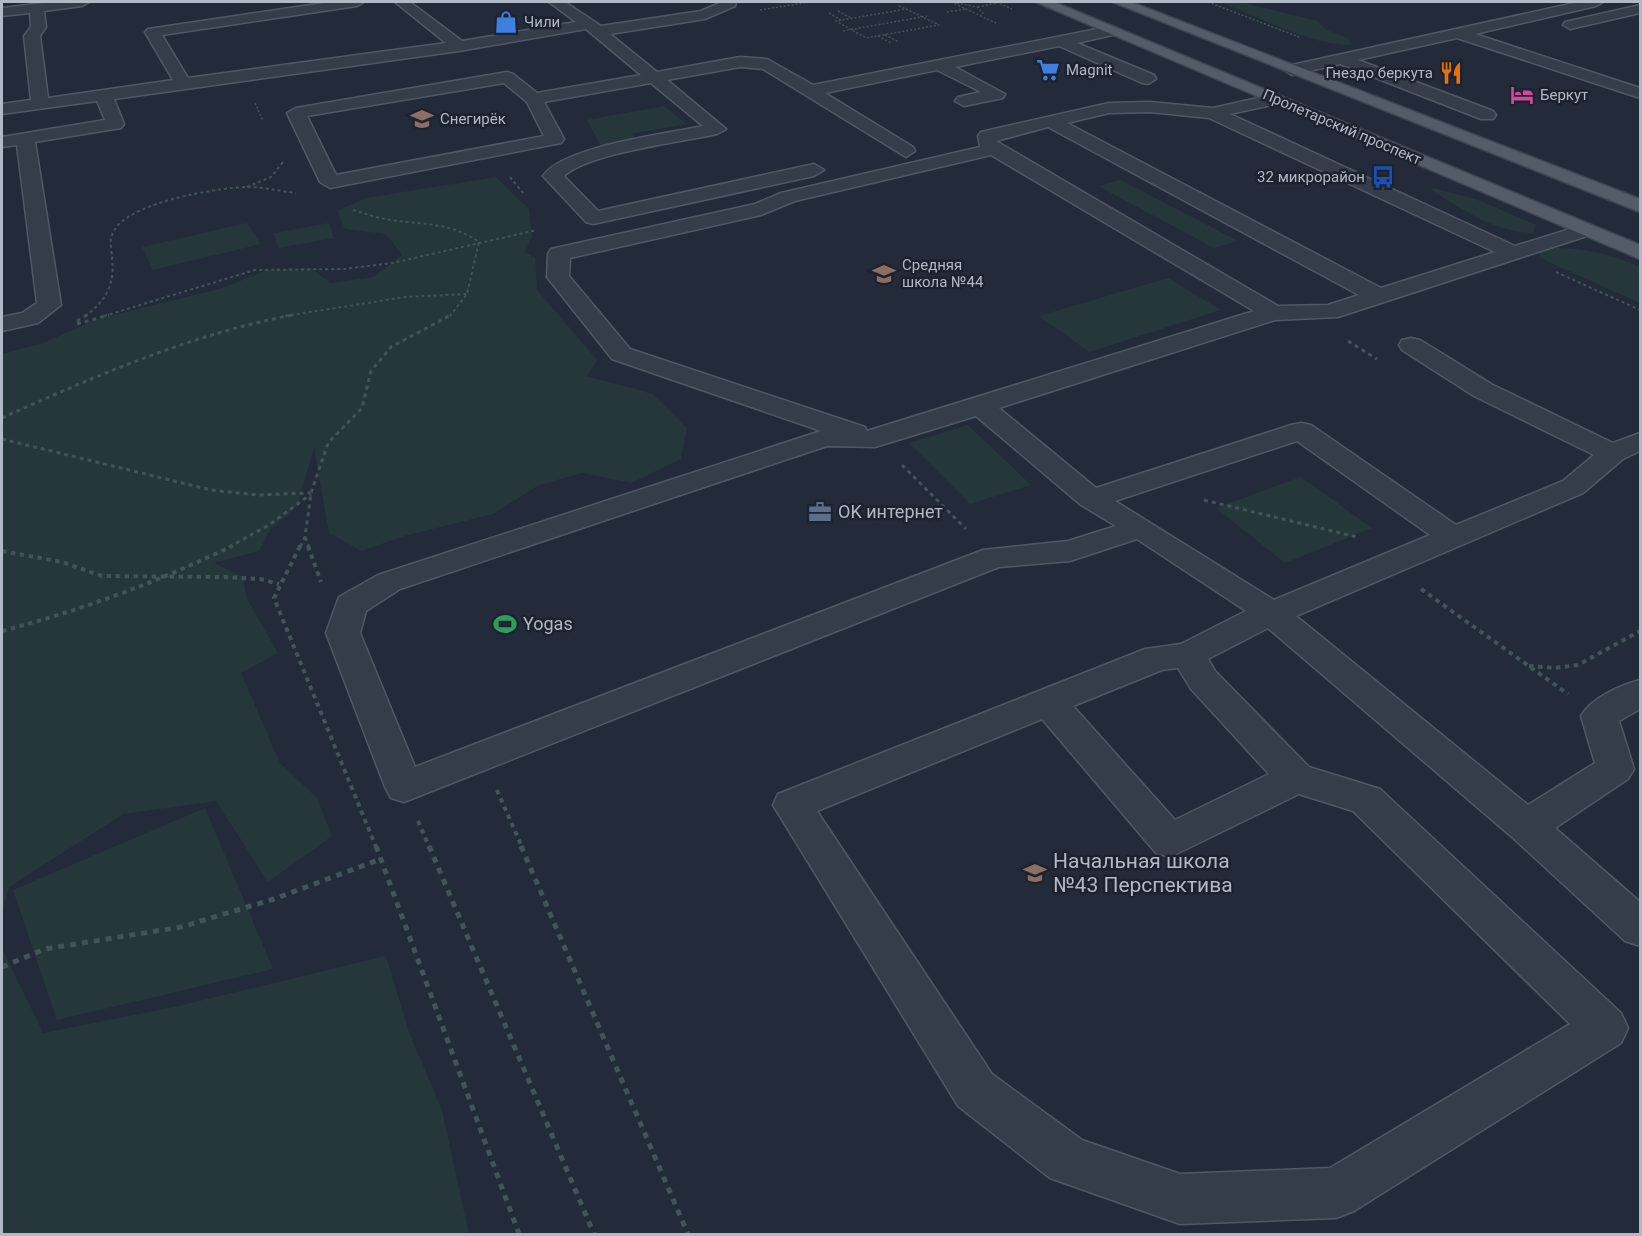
<svg xmlns="http://www.w3.org/2000/svg" width="1642" height="1236" viewBox="0 0 1642 1236" font-family="Roboto,sans-serif">
<rect width="100%" height="100%" fill="#232b3a"/>
<path fill="#25373b" d="M1219,2H1241L1318,21L1326,30L1348,38L1351,45C1303,44 1263,17 1219,2Z
M664,106L686,124L632,134L637,141L602,148L587,120Z
M496,177L529,209L532,236L525,252L535,258L537,290L597,360L587,376L653,394L687,428L681,459L631,483L582,473L539,485L493,514L404,536L362,551L329,533L314,448L297,506L270,530L259,551L214,563L243,577L247,599L278,653L241,673L280,763L317,798L332,836L268,882L216,801L123,814L9,887L2,913V354L43,343L98,319L222,288L268,270L310,268L331,283L374,277L402,255L386,234L345,229L337,211L366,198Z
M1121,180L1238,241L1214,248L1098,186Z
M1434,188L1481,201L1536,225L1533,233C1495,232 1463,210 1431,190Z
M247,223L261,244L153,270L142,247Z
M329,223L334,238L278,248L274,233Z
M1558,248C1588,249 1612,254 1640,267V303L1540,258L1539,251Z
M1168,278L1221,310L1089,352L1039,316Z
M968,425L1031,485L970,504L909,443Z
M1301,477L1372,528L1285,563L1216,508Z
M205,808L273,969L57,1020L13,890Z
M2,948L43,1033L174,1007L386,956L409,1032L442,1110L469,1234H2Z"/>
<g fill="none" stroke-linecap="round" stroke-linejoin="round">
<g stroke="#515865" stroke-width="3">
<path id="minor" d="M52,2H89L82,6L44,11L46,27L40,36L48,98L173,80L145,32L148,29L331,2H364L357,6L162,35L188,78L446,43L395,2H410L462,41L576,22L549,2H565L601,26L701,11L722,2H736L735,6L705,19L610,34L657,72L740,57L767,59L813,85L1112,26L1117,28L1120,31L1117,34L1077,43L1154,75L1156,79L1148,84L1142,83L1059,46L955,67L1005,94L1003,98L964,106L955,101L958,97L981,92L937,70L825,93L913,147L915,151L906,157L763,69L740,67L667,80L726,129L717,134C681,142 589,153 564,176L598,211L814,164L824,170L814,176L593,224L586,222L543,176C564,146 666,134 703,126L651,83L544,102L564,139L561,143L330,188L320,182L287,113L296,108L507,72L513,74L537,93L641,75L586,29L459,51L114,99L124,124L121,128L35,142L61,305L38,323L2,331V317L22,313L37,303L17,145L2,147V137L105,120L97,101L2,114V104L31,100L24,36L31,27L30,13L2,16V8ZM504,83L527,102L544,136L336,175L307,116Z
M1579,2H1603L1596,6L1475,34L1640,88V98L1457,38L1358,60L1493,111L1496,115L1493,119H1481L1340,64L1292,75L1284,70L1292,65Z
M1640,5V13L1570,29L1563,25L1565,22Z
M1275,94L1284,99L1281,103L1230,114L1515,246L1586,224L1593,226L1597,230L1593,234L1338,317L1275,320L999,408L1096,488L1291,425L1301,423L1311,425L1456,525L1563,481L1594,455L1474,396L1402,350L1399,345L1402,340L1411,338L1420,340L1493,385L1613,443L1640,433V451L1623,459L1583,493L1296,616L1528,805L1595,763L1581,716C1591,698 1621,685 1640,680V709L1619,721L1634,769L1628,779L1555,828L1640,902V946L1625,941L1512,837L1268,628L1208,659L1215,671L1309,767L1380,789L1621,1013L1628,1028L1621,1043L1354,1211L1336,1218L1180,1224L1050,1178L958,1106L773,805L778,794L1145,649L1181,644L1246,611L1137,539L1070,561L999,567L404,802L391,798L385,787L326,633L339,597L378,575L821,431L612,359L547,277L548,254L551,249L755,204L781,193L980,147L978,136L981,132L1109,103L1150,102L1213,108ZM1150,112L1209,118L1495,252L1381,288L1067,123L1109,113ZM1048,127L1359,295L1328,305L1278,306L996,141ZM991,155L1254,311L867,431L865,427L630,349L569,276L570,258L761,215L795,201ZM976,416L1081,505L1116,526L1068,541L983,550L415,767L360,633L366,611L400,589L827,446L875,447ZM1297,441L1430,535L1274,600L1115,501ZM1178,668L1191,689L1269,774L1175,820L1073,706L1162,670ZM1042,719L1156,853L1170,857L1299,794L1353,811L1570,1024L1330,1168L1180,1174L1082,1140L992,1074L817,811Z"/>
</g>
<g stroke="#3f4653" stroke-width="3">
<path id="major" d="M1036,2H1054L1640,245V259Z
M1113,2H1131L1640,199V212Z"/>
</g>
<path stroke="#425458" stroke-width="1.5" stroke-dasharray="2 2" stroke-linecap="butt" d="M951,2L996,23
M996,2L1012,9
M1208,2L1299,37
M957,3L977,7L983,13L981,16
M899,6L906,9
M978,7L997,3
M906,9L939,25L866,38L836,21Z
M760,10L810,2
M838,11L851,18
M947,12L966,9
M829,13L841,20
M843,31L927,16
M885,35L899,42
M878,36L891,43
M255,103L263,121"/>
<path stroke="#425458" stroke-width="2" stroke-dasharray="3 3" stroke-linecap="butt" d="M510,177L524,194
M247,187L271,177L283,162
M353,210C364,213 374,217 385,219C418,225 450,221 479,242L467,294L450,316
M1556,272L1640,310
M85,316C106,301 115,285 112,258C112,251 109,243 112,235C122,203 216,188 246,187C263,187 279,191 296,193
M104,316L255,270L344,269L392,263L537,230
M285,316L405,297L466,294"/>
<path stroke="#425458" stroke-width="3" stroke-dasharray="4 4" stroke-linecap="butt" d="M77,321L87,315
M77,324L109,315
M1348,341L1377,359
M2,418C95,376 192,334 293,315
M2,439L211,490L257,495L310,493
M902,465L966,529
M1204,500L1357,537
M305,537L309,547
M229,547L269,525L311,494
M300,547L305,537L311,493L328,443L362,408L371,371L391,347L451,315"/>
<path stroke="#425458" stroke-width="4" stroke-dasharray="4.5 4.5" stroke-linecap="butt" d="M300,546L274,598L376,847
M308,546L321,582
M2,551L62,562L102,576L225,577L260,579L279,584
M1421,589L1568,694
M2,631C82,610 158,582 232,546
M1529,666L1555,668L1578,665L1640,631
M497,790L522,847
M418,821L429,847"/>
<path stroke="#425458" stroke-width="5" stroke-dasharray="6 6" stroke-linecap="butt" d="M376,846L519,1234
M429,846L594,1234
M521,846L688,1234
M2,967L45,949L181,927L274,899L381,859"/>
<use href="#minor" fill="#363d4a" fill-rule="evenodd"/>
<use href="#major" fill="#545c6a" fill-rule="evenodd"/>
</g>
<defs>
<g id="shop-bare" transform="scale(1.8)"><path d="M-5-2.5h2.3a2.7 3.5 0 0 1 5.4 0H5L5.5 6h-11ZM-1.5-2.5h3a1.5 2.3 0 0 0-3 0Z" fill="#3f7fe0" stroke="#1c222f" stroke-width="2.5" paint-order="stroke"/></g>
<g id="supermarket-bare" transform="scale(1.8)"><path d="M-6-5.5h2.5l.6 2H6L4.5 2H-2.5L-4.4-4H-6ZM-1.5 3.2a1.3 1.3 0 1 0 .1 0ZM3 3.2a1.3 1.3 0 1 0 .1 0Z" fill="#3f7fe0" stroke="#1c222f" stroke-width="2.5" paint-order="stroke"/></g>
<g id="restaurant-bare" transform="scale(1.8)"><path d="M-5-6h1v4h1v-4h1v4h1v-4h1v5L-1.5 .5V6h-2V.5L-5-1ZM5-6V6H3V1.5H1.5Q1.5-4 5-6Z" fill="#e8710a" stroke="#1c222f" stroke-width="2.5" paint-order="stroke"/></g>
<g id="hotel-bare" transform="scale(1.8)"><path d="M-6-4.5h1.5V1H6V5H4.5V3h-9V5H-6ZM-4 0a1.8 1.8 0 1 1 3.6 0ZM.5 0V-2.5h3Q6-2.5 6 0Z" fill="#d1479c" stroke="#1c222f" stroke-width="2.5" paint-order="stroke"/></g>
<g id="school-bare" transform="scale(1.8)"><path d="M0-5L7-2L0 1L-7-2ZM-4 1L0 2.5L4 1V4Q0 6-4 4Z" fill="#8d6e63" stroke="#1c222f" stroke-width="2.5" paint-order="stroke"/></g>
<g id="bus-bare" transform="scale(1.8)"><path d="M-5-6H5V4H4V6H2V4H-2V6H-4V4H-5ZM-3.5-4V0h7V-4ZM-3.5 1.2v1.5H-2V1.2ZM2 1.2v1.5H3.5V1.2Z" fill="#1a4fb4" stroke="#1c222f" stroke-width="2.5" paint-order="stroke"/></g>
<g id="office-bare" transform="scale(1.8)"><path d="M-6-3h4V-5.5h4V-3h4V5H-6ZM-1-4.5V-3h2v-1.5ZM-6 0V1H6V0Z" fill="#5c6f8a" stroke="#1c222f" stroke-width="2.5" paint-order="stroke"/></g>
<g id="stadium-bare" transform="scale(1.8)"><path d="M0-5a6.5 5 0 1 0 0 10a6.5 5 0 1 0 0-10ZM-3.5-1.8h7v3.6h-7Z" fill="#2e9e5b" stroke="#1c222f" stroke-width="2.5" paint-order="stroke"/></g>
</defs>
<g fill-rule="evenodd">
<use href="#shop-bare" x="506" y="22"/>
<use href="#supermarket-bare" x="1048" y="70"/>
<use href="#restaurant-bare" x="1451" y="73"/>
<use href="#hotel-bare" x="1522" y="95"/>
<use href="#school-bare" x="422" y="119"/>
<use href="#bus-bare" x="1383" y="177"/>
<use href="#school-bare" x="884" y="274"/>
<use href="#office-bare" x="820" y="512"/>
<use href="#stadium-bare" x="505" y="624"/>
<use href="#school-bare" x="1035" y="873"/>
</g>
<g text-anchor="middle" stroke-width="5" stroke-linejoin="round" paint-order="stroke">
<g font-size="15" fill="#b1b8c6" stroke="#1c222f" text-anchor="start">
<text x="524" y="27">Чили</text>
<text x="1066" y="75">Magnit</text>
<text x="1433" y="78" text-anchor="end">Гнездо беркута</text>
<text x="1540" y="100">Беркут</text>
<text x="440" y="124">Снегирёк</text>
<text x="1365" y="182" text-anchor="end">32 микрорайон</text>
<text x="902" y="270">Средняя<tspan x="902" dy="17">школа №44</tspan></text>
</g>
<g font-size="15" fill="#b1b8c6" stroke="#1c222f">
<text transform="translate(1342 127) rotate(23)" y="5">Пролетарский проспект</text>
</g>
<g font-size="18" fill="#b1b8c6" stroke="#1c222f" text-anchor="start">
<text x="838" y="518">OK интернет</text>
<text x="523" y="630">Yogas</text>
</g>
<g font-size="21" fill="#b1b8c6" stroke="#1c222f" text-anchor="start">
<text x="1053" y="868">Начальная школа<tspan x="1053" dy="24">№43 Перспектива</tspan></text>
</g>
</g>
<rect width="1642" height="1236" fill="none" stroke="#b1b8c6" stroke-width="6"/>
</svg>
